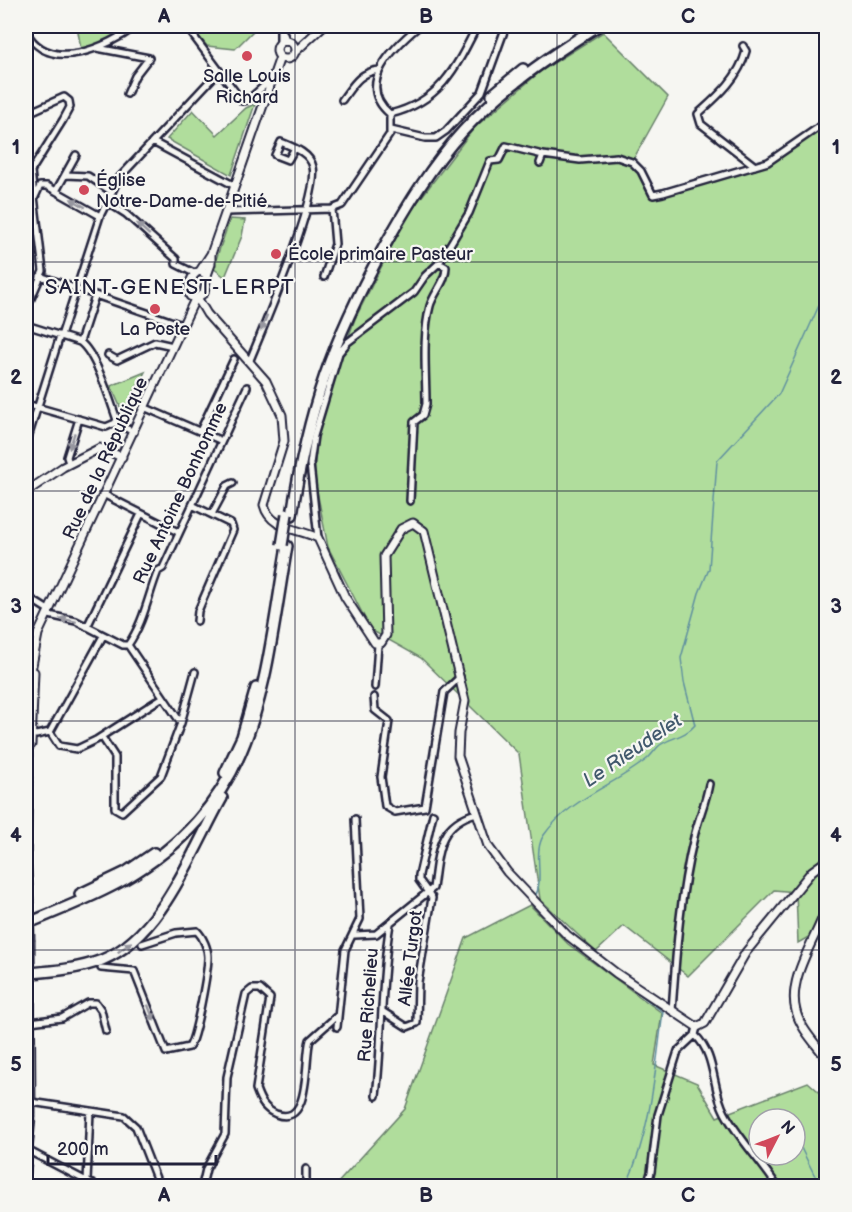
<svg xmlns="http://www.w3.org/2000/svg" width="852" height="1212" viewBox="0 0 852 1212" font-family="'Balsamiq Sans',sans-serif">
<rect width="100%" height="100%" fill="#f6f6f2"/>
<filter id="ink" filterUnits="userSpaceOnUse"><feTurbulence type="fractalNoise" baseFrequency=".0167" numOctaves="2"/><feDisplacementMap in="SourceGraphic" scale="12" xChannelSelector="R" yChannelSelector="G"/><feConvolveMatrix kernelMatrix="1 2 1 2 8 2 1 2 1" color-interpolation-filters="sRGB"/></filter>
<g filter="url(#ink)">
<path fill="#b0dd9c" stroke="#69806c" stroke-width="1.5" fill-rule="evenodd" d="M77,26H127L128,29L98,44L81,49Z
M190,26H258L235,49L207,46Z
M603,32L668,97L634,158L652,195L769,162L826,124V927L798,943L796,892L774,890L688,976L624,926L596,952L540,899L519,754L421,658L371,630L328,547L314,476L317,437L332,382L355,319L407,216L474,128L541,71Z
M255,104L231,175L167,139L193,110L217,135L246,108Z
M230,219L245,220L242,236L225,277L213,268Z
M145,372L123,413L111,386Z
M530,905L568,944L662,1013L654,1065L697,1083L717,1117L808,1082L826,1098V1186H335L405,1109L466,938ZM759,1119H795V1155H759Z"/>
<g fill="none" stroke-linecap="round" stroke-linejoin="round">
<path stroke="#60909f" stroke-width="1.5" d="M535,897C545,878 532,852 544,835C569,799 615,785 647,759C652,755 655,749 660,745C672,737 685,737 695,725L684,682L681,658L699,593L709,569L717,461L779,394L826,290
M532,903L547,919
M563,936L602,966
M618,978L663,1012C655,1072 651,1131 626,1186
M795,1136L820,1186"/>
<g stroke="#22223b" stroke-width="10">
<path id="street" d="M186,26L242,101L248,100L273,78
M280,26V44
M281,27L287,42
M26,31C48,75 108,47 136,26
M743,46L746,51C739,78 718,96 698,114L701,124L755,166
M97,48L149,58L135,76L127,94
M342,100C353,85 360,72 379,70
M26,114L64,97L69,101L70,107L63,120L31,171L43,271L26,310
M390,114C440,102 456,68 477,26
M390,114C354,84 394,47 419,26
M391,130L425,138H436L446,131L482,92L506,26
M153,142L235,186
M540,163L543,155L580,160L617,157L632,162L641,171L653,195L663,193L768,162L826,122
M66,175L88,176L112,192
M56,191L76,155
M34,199L40,186H47L100,216
M107,202L126,214L176,259V264L194,273
M226,212L332,209L342,205L390,134V114
M40,276L182,325
M324,277L335,244L332,209
M26,325L80,342L95,296
M62,333L100,216L119,178L219,71
M80,342C96,354 110,400 117,420L115,423L134,432
M108,355L117,360L155,342L173,346
M250,360C264,326 320,196 313,167C310,153 293,147 281,142L275,155L288,160L295,148
M26,404L106,427L115,423
M146,408L222,441
M200,431L234,359
M26,444L60,336
M69,463L67,457L79,419
M105,495L178,532
M410,501L414,422L423,415L426,404C426,373 422,336 430,306C434,292 446,282 446,267L439,263
M192,505L231,524L233,530L198,611L197,621
M212,514L227,486L233,483
M318,538L310,464L314,436L339,353L348,342L414,292L425,276L439,263L469,213L490,161L499,160L506,146L543,155
M26,596L50,611
M49,615L76,621L123,645H128L181,723
M87,627L141,514
M128,645C144,622 148,596 158,571L163,568L247,387
M375,687L378,644
M374,697L375,710L389,721L381,777L385,806L395,812L425,807L444,692L460,677
M50,732L103,636
M29,733L36,735L50,732L59,746L77,749L96,740L163,697
M102,737L115,757V808L122,812L161,776L181,723L195,672
M355,935L376,934L433,888C438,854 437,823 477,813
M101,968L134,971L166,1052L189,1047C196,1037 208,971 208,957C208,949 203,937 197,931L176,933L142,944
M382,1011L407,1027L417,1023L418,982L432,898L419,880V875L433,814
M672,1011C676,953 680,894 694,837C698,819 706,802 709,784
M30,1022L62,1018L88,1003H96L101,1010L106,1031
M337,1027L345,950L360,919L355,819
M697,1027L695,1035C717,1056 711,1088 725,1113C739,1139 761,1161 777,1186
M376,1096C383,1038 380,982 390,924
M31,1102L124,1116L136,1127L159,1186
M29,1151L96,1186
M87,1182L90,1111
M202,1186L206,1169L225,1134L227,1077L246,994L252,989H260L270,998L256,1089C260,1100 264,1109 276,1114C312,1128 304,1058 310,1040L338,1015
M303,1186L306,1181V1169
M647,1186L651,1172L658,1115L678,1051L695,1035"/>
</g>
<g stroke="#22223b" stroke-width="11">
<path id="secondary" d="M277 50a9 9 0 1 1 18 0a9 9 0 1 1-18 0Z
M294,53L323,26
M200,271L211,254L280,57
M200,271L207,275L204,293L195,299L190,296C187,287 191,274 200,271Z
M207,275L211,264V254
M198,299L207,314L266,381L282,415L284,441L264,505C270,529 297,528 318,538L345,597L375,643H381L386,635L384,556L401,529L413,523L424,531L465,701L459,733L458,756L488,846L507,872L567,935L616,973L697,1027L705,1023L746,952L812,871L826,861
M26,492L63,467L100,448L122,457
M31,745L34,672
M29,902L26,858L28,766L26,697L38,634L195,299
M826,909C816,939 787,978 796,1011C800,1028 816,1044 826,1058
M26,1173L31,1117L30,941"/>
</g>
<g stroke="#22223b" stroke-width="14">
<path id="highway" d="M492,95L523,69
M292,515C308,409 332,341 384,247C407,206 431,166 463,131C501,89 550,56 598,26
M225,773L242,737L256,688
M80,894L126,872L154,853
M26,924C59,910 94,897 125,879C261,799 263,685 287,546
M30,973C54,971 79,969 102,960C162,936 192,851 222,798"/>
</g>
<use href="#street" stroke="#f6f6f2" stroke-width="5"/>
<use href="#secondary" stroke="#f6f6f2" stroke-width="7"/>
<use href="#highway" stroke="#f6f6f2" stroke-width="9"/>
<g stroke="#22223b" stroke-width="11" stroke-linecap="butt">
<path id="secondary-bridge" d="M29,902L30,941"/>
</g>
<g stroke="#22223b" stroke-width="14" stroke-linecap="butt">
<path id="highway-bridge" d="M282,545L287,514"/>
</g>
<use href="#secondary-bridge" stroke="#f6f6f2" stroke-width="7"/>
<use href="#highway-bridge" stroke="#f6f6f2" stroke-width="9"/>
</g>
<defs><path id="oneway-solid" d="M-6-.8H1V-3.2L6.5 0L1 3.2V.8H-6Z" transform="scale(1.5)"/></defs>
<g fill="#9797a0">
<use href="#oneway-solid" transform="translate(78 203) rotate(-150)"/>
<use href="#oneway-solid" transform="translate(143 229) rotate(-138)"/>
<use href="#oneway-solid" transform="translate(264 323) rotate(111)"/>
<use href="#oneway-solid" transform="translate(72 441) rotate(108)"/>
<use href="#oneway-solid" transform="translate(68 620) rotate(-168)"/>
<use href="#oneway-solid" transform="translate(125 947) rotate(-36)"/>
<use href="#oneway-solid" transform="translate(151 1013) rotate(69)"/>
</g>
</g>
<path fill="none" stroke="#22223b" stroke-width="1.5" stroke-opacity="0.55" d="M295,26V1186M557,26V1186M26,262H826M26,491H826M26,721H826M26,950H826"/>
<g fill="#d1495b" stroke="#f6f6f2" stroke-width="2">
<circle cx="247" cy="56" r="6"/>
<circle cx="84" cy="190" r="6"/>
<circle cx="276" cy="254" r="6"/>
<circle cx="155" cy="309" r="6"/>
</g>
<g text-anchor="middle" stroke-width="4.5" stroke-linejoin="round" paint-order="stroke">
<g font-size="18" fill="#22223b" stroke="#f6f6f2">
<text x="247" y="82">Salle Louis<tspan x="247" dy="21">Richard</tspan></text>
<text x="96" y="186" text-anchor="start">Église<tspan x="96" dy="21">Notre-Dame-de-Pitié</tspan></text>
<text x="288" y="260" text-anchor="start">École primaire Pasteur</text>
<text x="155" y="335">La Poste</text>
</g>
<g font-size="18" fill="#22223b" stroke="#f6f6f2">
<text transform="translate(105 458) rotate(-65)" y="6">Rue de la République</text>
<text transform="translate(180 493) rotate(-65)" y="6">Rue Antoine Bonhomme</text>
<text transform="translate(410 958) rotate(-83)" y="6">Allée Turgot</text>
<text transform="translate(368 1005) rotate(-86)" y="6">Rue Richelieu</text>
</g>
<g font-size="20" font-style="italic" fill="#41596d" stroke="#f6f6f2">
<text transform="translate(632 750) rotate(-34)" y="7">Le Rieudelet</text>
</g>
<g font-size="21" letter-spacing="1.5" fill="#22223b" stroke="#f6f6f2">
<text x="170" y="294">SAINT-GENEST-LERPT</text>
</g>
</g>
<rect width="852" height="1212" fill="none" stroke="#f6f6f2" stroke-width="66"/>
<g transform="translate(777 1137) rotate(48)"><circle r="28" fill="#f6f6f2" stroke="#a1a1a9" stroke-width="1.5"/>
<path d="M0-4.5L10 22L0 15L-10 22Z" fill="#d1495b"/>
<text y="-9" font-size="16" font-weight="bold" text-anchor="middle" fill="#22223b">N</text>
</g>
<path d="M48 1155v9h168v-9" fill="none" stroke="#22223b" stroke-width="3"/>
<text x="57" y="1155" font-size="18" fill="#22223b" stroke="#f6f6f2" stroke-width="4.5" paint-order="stroke">200 m</text>
<rect x="33" y="33" width="786" height="1146" fill="none" stroke="#22223b" stroke-width="2"/>
<g font-size="20" text-anchor="middle" font-weight="bold" fill="#22223b">
<text x="164" y="23">A</text>
<text x="426" y="23">B</text>
<text x="688" y="23">C</text>
<text x="16" y="154">1</text>
<text x="836" y="154">1</text>
<text x="16" y="384">2</text>
<text x="836" y="384">2</text>
<text x="16" y="613">3</text>
<text x="836" y="613">3</text>
<text x="16" y="842">4</text>
<text x="836" y="842">4</text>
<text x="16" y="1071">5</text>
<text x="836" y="1071">5</text>
<text x="164" y="1202">A</text>
<text x="426" y="1202">B</text>
<text x="688" y="1202">C</text>
</g>
</svg>
